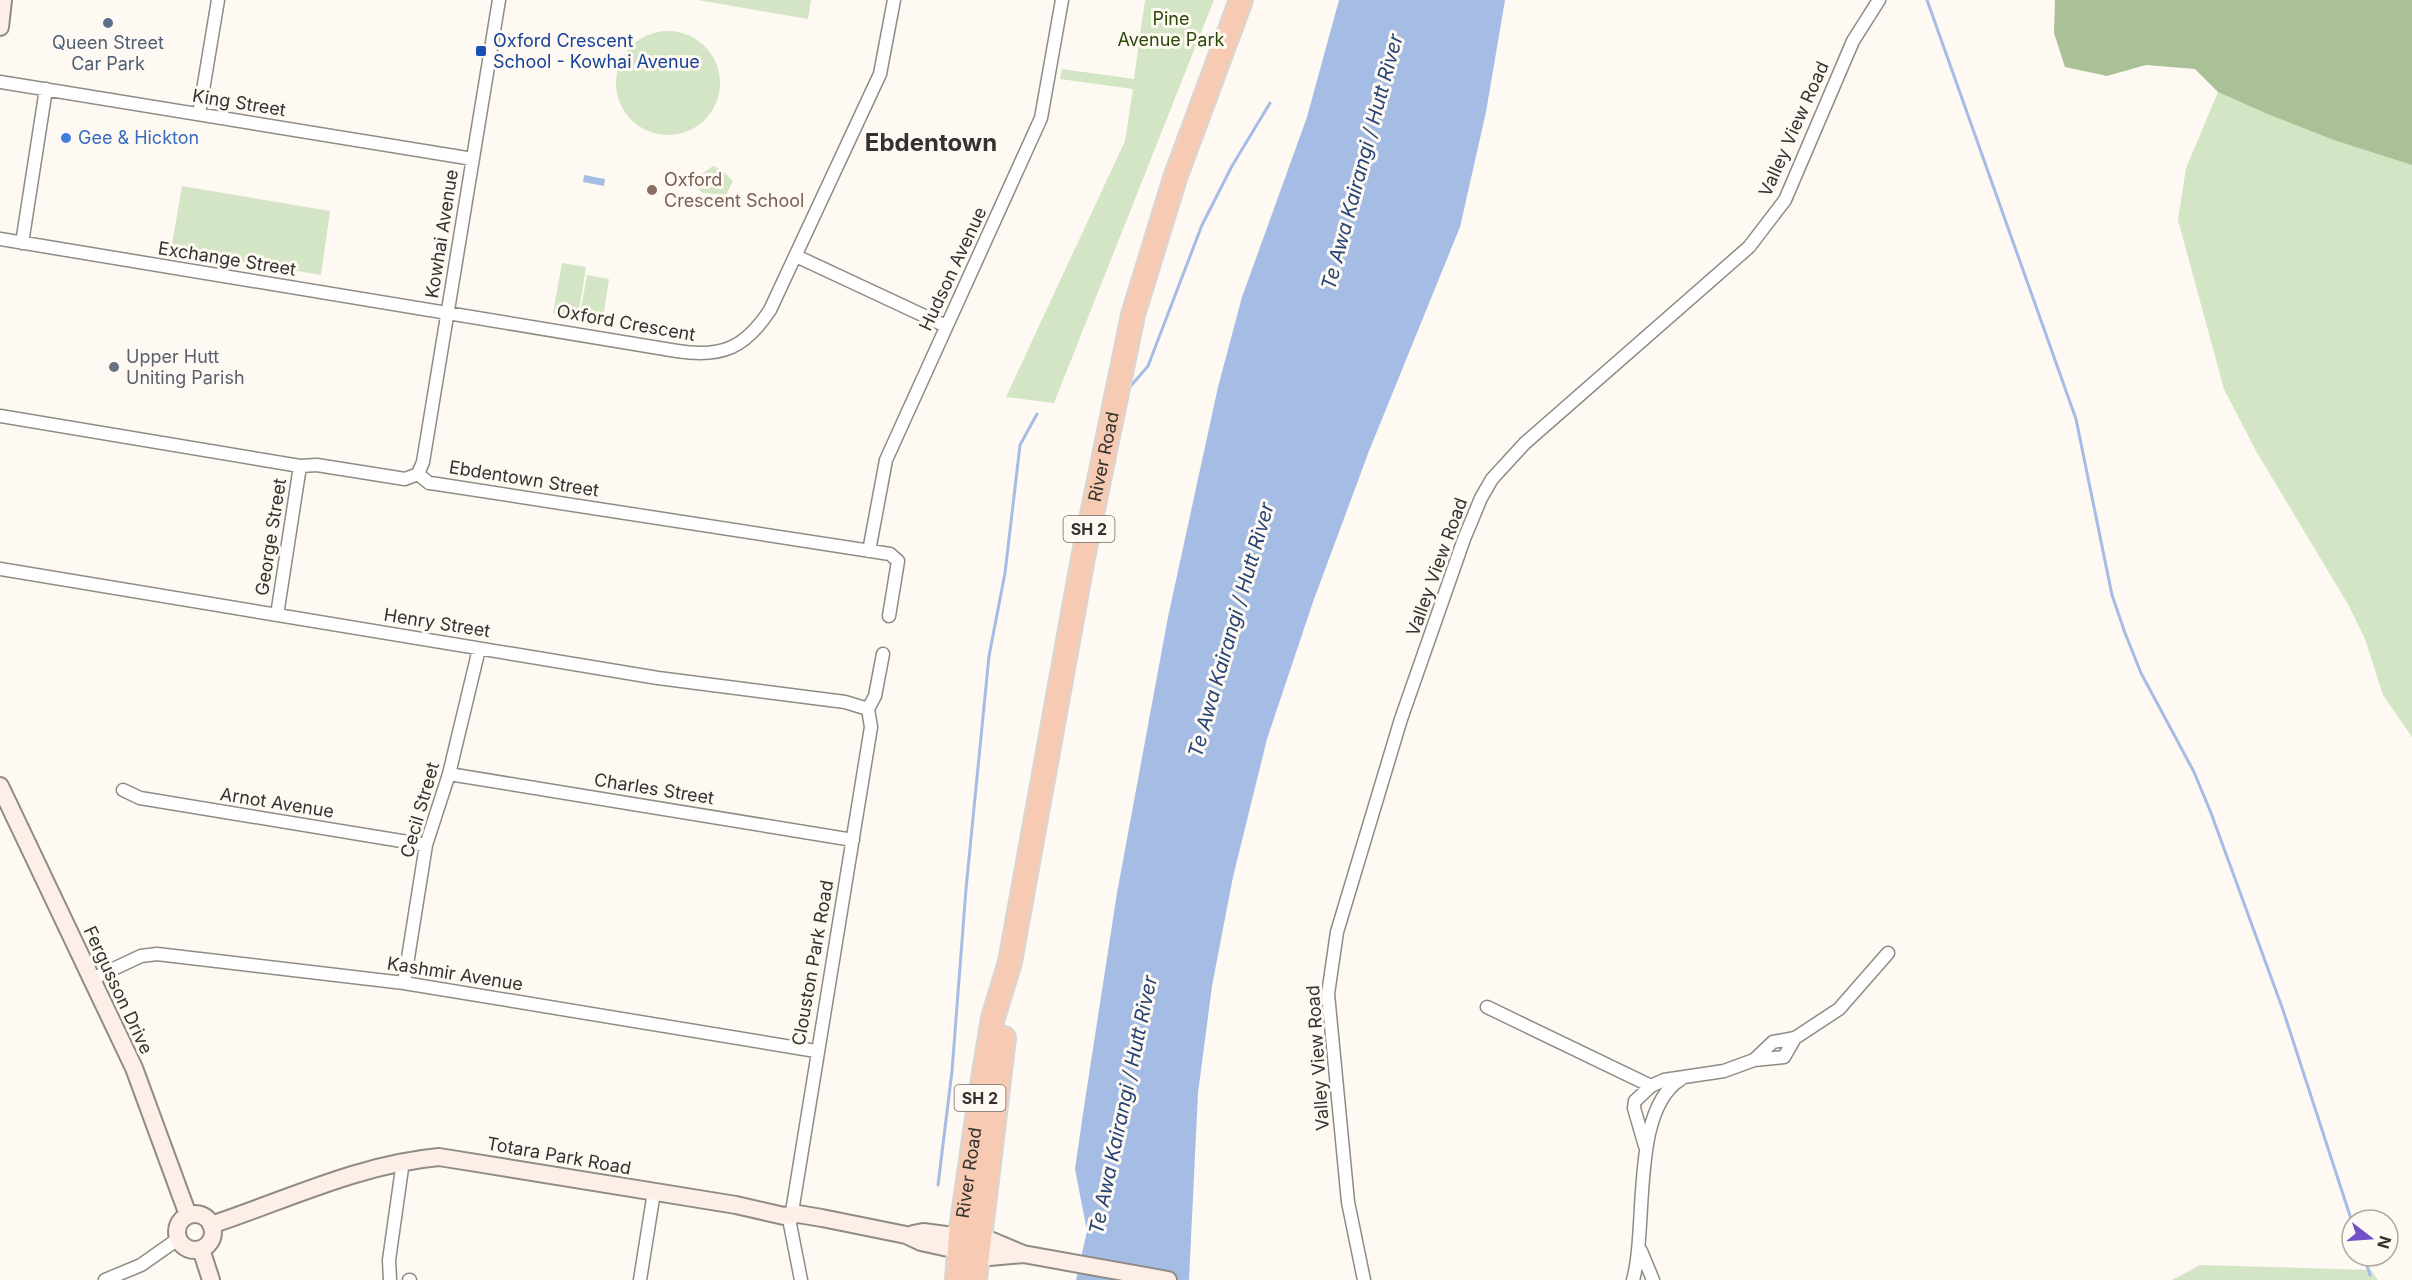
<svg xmlns="http://www.w3.org/2000/svg" width="2412" height="1280" viewBox="0 0 2412 1280" font-family="Inter,sans-serif">
<rect width="100%" height="100%" fill="#fef9f2"/>
<path fill="#d3e5c4" d="M698,0H811L808,19Z
M1145,0H1214L1054,403L1006,397L1125,141L1133,89L1060,79L1062,69L1134,79Z
M616 83a52 52 0 1 1 104 0a52 52 0 1 1-104 0Z
M2218,92L2265,113L2412,165V737L2383,695L2365,639L2349,606L2256,451L2224,389L2178,220L2186,168Z
M713,166L722,170L733,181L726,195L703,193L694,186L693,180Z
M182,186L330,211L321,275L171,250Z
M562,263L586,267L578,317L553,313Z
M587,275L609,279L603,318L580,314Z
M2200,1265L2371,1270L2378,1280H2172Z"/>
<path fill="#aac197" d="M2055,0H2412V165L2334,140L2265,113L2218,92L2195,69L2146,65L2107,76L2065,67L2054,33Z"/>
<path fill="#a5bde5" d="M1339,0H1505L1486,112L1460,227L1369,451L1313,602L1267,739L1233,877L1212,986L1198,1093L1189,1280H1076L1087,1231L1075,1169L1084,1107L1117,893L1168,617L1218,387L1242,297L1307,117Z
M584,175L605,179L604,186L583,182Z"/>
<g fill="none" stroke-linecap="round" stroke-linejoin="round">
<path stroke="#a5bde5" stroke-width="3" d="M1927,0L2076,419L2112,595L2125,633L2141,673L2194,772L2211,813L2283,1010L2352,1222
M1129,388L1148,366L1202,225L1232,166L1270,103
M938,1185L952,1071L966,889L989,656L1005,573L1020,445L1037,414
M2364,1256L2370,1275"/>
<g stroke="#8f8b85" stroke-width="15">
<path id="street" d="M0,82L473,159
M199,114L218,0
M0,239L677,351C722,358 745,348 770,310L880,74L894,0
M22,243L46,89
M796,256L946,326
M0,416L300,466L317,465L405,479L418,474
M418,474L429,483L437,484L890,554L898,561L889,616
M418,474L423,462L499,0
M869,551L886,460L1041,118L1062,0
M0,569L658,678L845,702L868,709
M277,615L300,466
M449,774L853,840
M123,790L140,798L426,845
M92,979L141,956L157,954L404,983L816,1051
M404,983L426,845L449,774L479,649
M1487,1007L1651,1086
M1754,1060L1773,1042L1795,1038L1839,1009L1888,953
M1645,1146L1634,1108L1635,1101L1651,1086L1664,1080L1724,1071L1754,1060L1784,1057L1795,1038
M1641,1251L1653,1280
M105,1280L141,1265L178,1239
M390,1280L389,1260L403,1161
M409,1280H410
M640,1280L654,1192
M801,1280L790,1224L871,727L868,709L875,696L883,654
M1364,1280L1348,1202L1328,994L1337,932L1401,719L1464,539L1481,498L1492,479L1525,443L1749,247L1785,200L1853,41L1879,0
M1633,1280C1648,1226 1630,1110 1681,1079"/>
</g>
<g stroke="#8f8b85" stroke-width="20">
<path id="secondary" d="M0,27L3,0
M0,786L134,1068L188,1215
M177 1232a18 18 0 1 1 36 0a18 18 0 1 1-36 0Z
M211,1225C286,1200 360,1164 439,1157L736,1205L784,1216L798,1214L822,1218L906,1235L921,1242L989,1257L1023,1254
M913,1234L923,1232L992,1241L1023,1254L1168,1280
M201,1249L211,1280"/>
</g>
<g stroke="#d7d6d6" stroke-width="26">
<g id="highway">
<path id="s1" d="M957,1280L960,1236L980,1097L993,1018L1010,962L1083,558L1133,315L1175,178L1241,0"/>
<path d="M975,1280L1004,1038"/>
</g>
</g>
<use href="#street" stroke="#fff" stroke-width="12"/>
<use href="#secondary" stroke="#fdefe8" stroke-width="16"/>
<use href="#highway" stroke="#f7cbb3" stroke-width="22"/>
</g>
<circle fill="#5c6f8a" stroke="#fef9f2" stroke-width="2" cx="108" cy="23" r="6"/>
<rect fill="#1a4fb4" stroke="#fef9f2" stroke-width="2" x="475" y="45" width="12" height="12" rx="3"/>
<circle fill="#3f7fe0" stroke="#fef9f2" stroke-width="2" cx="66" cy="138" r="6"/>
<circle fill="#8d6e63" stroke="#fef9f2" stroke-width="2" cx="652" cy="190" r="6"/>
<circle fill="#6b7280" stroke="#fef9f2" stroke-width="2" cx="114" cy="367" r="6"/>
<g text-anchor="middle" stroke-width="6" stroke-linejoin="round" paint-order="stroke">
<g fill="#fef9f2" stroke="#716e6a" stroke-width="1.5">
<rect x="1063.5" y="516" width="51" height="26" rx="4.5"/>
<rect x="954.5" y="1085" width="51" height="26" rx="4.5"/>
</g>
<g font-size="16" font-weight="bold" fill="#353330">
<text x="1089" y="535">SH 2</text>
<text x="980" y="1104">SH 2</text>
</g>
<g font-size="18" fill="#2d490a" stroke="#fef9f2">
<text x="1171" y="25">Pine<tspan x="1171" dy="21">Avenue Park</tspan></text>
</g>
<g font-size="18" fill="#164399" stroke="#fef9f2" text-anchor="start">
<text x="493" y="47">Oxford Crescent<tspan x="493" dy="21">School - Kowhai Avenue</tspan></text>
</g>
<g font-size="18" fill="#4e5e75" stroke="#fef9f2">
<text x="108" y="49">Queen Street<tspan x="108" dy="21">Car Park</tspan></text>
</g>
<g font-size="18" fill="#353330" stroke="#fef9f2">
<text transform="translate(239 103) rotate(9)" y="6">King Street</text>
<text transform="translate(1794 129) rotate(-66)" y="6">Valley View Road</text>
<text transform="translate(442 234) rotate(-81)" y="6">Kowhai Avenue</text>
<text transform="translate(227 259) rotate(9)" y="6">Exchange Street</text>
<text transform="translate(953 269) rotate(-65)" y="6">Hudson Avenue</text>
<text transform="translate(626 323) rotate(10)" y="6">Oxford Crescent</text>
<text dy="6" stroke="none"><textPath href="#s1" startOffset="837">River Road</textPath></text>
<text transform="translate(524 479) rotate(9)" y="6">Ebdentown Street</text>
<text transform="translate(271 537) rotate(-81)" y="6">George Street</text>
<text transform="translate(1437 567) rotate(-70)" y="6">Valley View Road</text>
<text transform="translate(437 623) rotate(9)" y="6">Henry Street</text>
<text transform="translate(654 789) rotate(9)" y="6">Charles Street</text>
<text transform="translate(277 803) rotate(9)" y="6">Arnot Avenue</text>
<text transform="translate(420 810) rotate(-74)" y="6">Cecil Street</text>
<text transform="translate(813 963) rotate(-80)" y="6">Clouston Park Road</text>
<text transform="translate(455 974) rotate(9)" y="6">Kashmir Avenue</text>
<text transform="translate(118 990) rotate(65)" y="6">Fergusson Drive</text>
<text transform="translate(1318 1058) rotate(-94)" y="6">Valley View Road</text>
<text transform="translate(559 1156) rotate(10)" y="6">Totara Park Road</text>
<text dy="6" stroke="none"><textPath href="#s1" startOffset="108">River Road</textPath></text>
</g>
<g font-size="18" fill="#366cbe" stroke="#fef9f2" text-anchor="start">
<text x="78" y="144">Gee &amp; Hickton</text>
</g>
<g font-size="18" fill="#785e54" stroke="#fef9f2" text-anchor="start">
<text x="664" y="186">Oxford<tspan x="664" dy="21">Crescent School</tspan></text>
</g>
<g font-size="18" fill="#5b616d" stroke="#fef9f2" text-anchor="start">
<text x="126" y="363">Upper Hutt<tspan x="126" dy="21">Uniting Parish</tspan></text>
</g>
<g font-size="20" font-style="italic" fill="#264476" stroke="#fef9f2">
<text transform="translate(1362 162) rotate(-75)" y="7">Te Awa Kairangi / Hutt River</text>
<text transform="translate(1231 630) rotate(-74)" y="7">Te Awa Kairangi / Hutt River</text>
<text transform="translate(1123 1105) rotate(-78)" y="7">Te Awa Kairangi / Hutt River</text>
</g>
<g font-size="24" font-weight="bold" fill="#353330" stroke="#fef9f2">
<text x="931" y="151">Ebdentown</text>
</g>
</g>
<g transform="translate(2370 1238) rotate(107)"><circle r="28" fill="#fef9f2" stroke="#aeaaa4" stroke-width="1.5"/>
<path d="M0-4.5L10 22L0 15L-10 22Z" fill="#7351ca"/>
<text y="-9" font-size="16" font-weight="bold" text-anchor="middle" fill="#353330">N</text>
</g>
</svg>
